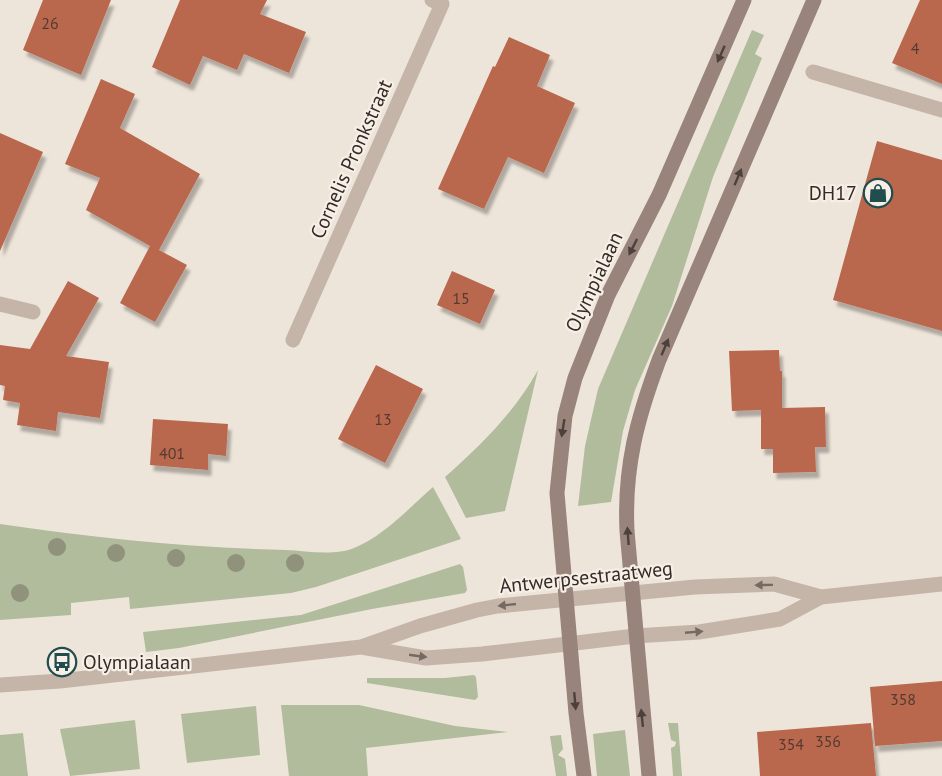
<svg xmlns="http://www.w3.org/2000/svg" width="942" height="776" viewBox="0 0 942 776" font-family="'PT Sans',sans-serif">
<defs>
<filter id="shadow"><feDropShadow dx="3.5" dy="6" stdDeviation="1.5" flood-color="#0004"/></filter>
</defs>
<rect width="100%" height="100%" fill="#eee5da"/>
<path fill="#b1bc9c" d="M752,30L764,35L755,54L762,58L713,177L672,306L635,390L623,431L611,502L578,506L585,446L598,389Z
M538,370L505,511L466,518L445,477C481,445 514,413 538,370Z
M433,487L461,539L316,587L291,593L130,609L129,597L71,603V615L0,620V524C95,538 190,548 286,550C307,551 334,556 354,548C384,536 409,508 433,487Z
M460,564L463,567L467,590L465,593L372,609L179,648L146,652L143,632L301,615Z
M474,675L476,677L478,697L475,700L367,683V678H445Z
M281,705H359L455,726L508,732L366,748L368,776H289Z
M256,706L260,755L187,763L181,714Z
M135,720L140,769L70,776L60,729Z
M668,723H678L682,776H673L671,748L675,746L676,742L671,740Z
M625,730L630,776H597L593,734Z
M23,733L28,776H0V735Z
M561,735L563,749L558,755L565,759L567,776H556L550,736Z"/>
<path fill="#b9674e" filter="url(#shadow)" d="M43,0H111L81,75L23,50Z
M180,0H267L260,14L306,32L289,73L244,54L237,70L203,56L190,85L152,67Z
M920,0H942V84L892,63Z
M509,37L550,55L537,86L575,103L544,173L508,157L484,209L438,189L493,66L495,67Z
M101,79L135,94L120,128L200,174L159,250L187,265L155,322L120,303L150,246L86,210L100,178L65,164Z
M0,133L43,152L0,251Z
M877,141L942,160V331L833,300Z
M452,271L495,290L480,324L437,305Z
M68,281L99,298L66,356L109,362L100,418L58,412L56,431L17,425L20,403L3,400L5,386L0,385V345L30,349Z
M779,350L780,371H782V408L825,407L826,447H815L816,472L773,473V449H761V410L732,411L729,351Z
M376,365L423,389L385,463L338,439Z
M153,419L228,424L226,456L208,454V470L150,465Z
M942,681V741L875,746L870,687Z
M871,723L876,776H760L757,732Z"/>
<g fill="none" stroke-linecap="round" stroke-linejoin="round">
<path stroke="#c5b5a8" stroke-width="15" d="M813,72L942,110
M0,304L33,312
M293,340L442,4L432,0"/>
<path stroke="#c5b5a8" stroke-width="15" d="M361,647L426,658L482,654L635,636L699,632L780,619L821,597
M0,685L60,681L361,647L420,626L477,610L498,606L695,587L774,584L821,597L942,584"/>
<path stroke="#98847a" stroke-width="15" d="M584,776L576,713L557,493L565,416L575,378L608,295L659,195L744,0
M649,776L627,531C624,467 637,419 659,360L814,0"/>
</g>
<g fill="#90927b">
<circle cx="57" cy="547" r="9"/>
<circle cx="116" cy="553" r="9"/>
<circle cx="176" cy="558" r="9"/>
<circle cx="236" cy="563" r="9"/>
<circle cx="295" cy="563" r="9"/>
<circle cx="20" cy="593" r="9"/>
</g>
<defs><path id="oneway-solid" d="M-6-.8H1V-3.2L6.5 0L1 3.2V.8H-6Z" transform="scale(1.5)"/></defs>
<g fill="#4c413c">
<use href="#oneway-solid" transform="translate(721 54) rotate(114)"/>
<use href="#oneway-solid" transform="translate(738 177) rotate(-67)"/>
<use href="#oneway-solid" transform="translate(633 247) rotate(117)"/>
<use href="#oneway-solid" transform="translate(665 347) rotate(-67)"/>
<use href="#oneway-solid" transform="translate(563 428) rotate(99)"/>
<use href="#oneway-solid" transform="translate(628 536) rotate(-94)"/>
<use href="#oneway-solid" transform="translate(575 701) rotate(85)"/>
<use href="#oneway-solid" transform="translate(642 718) rotate(-96)"/>
</g>
<g fill="#756961">
<use href="#oneway-solid" transform="translate(764 585) rotate(179)"/>
<use href="#oneway-solid" transform="translate(507 605) rotate(174)"/>
<use href="#oneway-solid" transform="translate(694 632) rotate(-5)"/>
<use href="#oneway-solid" transform="translate(418 656) rotate(8)"/>
</g>
<defs>
<g id="shop-ring" transform="scale(1.5)"><circle r="9.5" fill="#f7efe6" stroke="#214d4f" stroke-width="1.5"/><path d="M-5-2.5h2.3a2.7 3.5 0 0 1 5.4 0H5L5.5 6h-11ZM-1.5-2.5h3a1.5 2.3 0 0 0-3 0Z" fill="#214d4f"/></g>
<g id="bus-ring" transform="scale(1.5)"><circle r="9.5" fill="#f7efe6" stroke="#214d4f" stroke-width="1.5"/><path d="M-5-6H5V4H4V6H2V4H-2V6H-4V4H-5ZM-3.5-4V0h7V-4ZM-3.5 1.2v1.5H-2V1.2ZM2 1.2v1.5H3.5V1.2Z" fill="#214d4f"/></g>
</defs>
<g fill-rule="evenodd">
<use href="#shop-ring" x="878" y="193"/>
<use href="#bus-ring" x="62" y="662"/>
</g>
<g text-anchor="middle" stroke-width="4.5" stroke-linejoin="round" paint-order="stroke">
<g font-size="16" fill="#543a31">
<text x="50" y="29">26</text>
<text x="915" y="54">4</text>
<text x="461" y="304">15</text>
<text x="383" y="425">13</text>
<text x="172" y="459">401</text>
<text x="903" y="705">358</text>
<text x="828" y="747">356</text>
<text x="791" y="750">354</text>
</g>
<g font-size="20" fill="#332b27" stroke="#f7efe6">
<text transform="translate(351 159) rotate(-66)" y="7">Cornelis Pronkstraat</text>
<text transform="translate(594 282) rotate(-65)" y="7">Olympialaan</text>
<text transform="translate(586 577) rotate(-6)" y="7">Antwerpsestraatweg</text>
</g>
<g font-size="20" fill="#332b27" stroke="#f7efe6" text-anchor="end">
<text x="857" y="200">DH17</text>
<text x="83" y="669" text-anchor="start">Olympialaan</text>
</g>
</g>
</svg>
